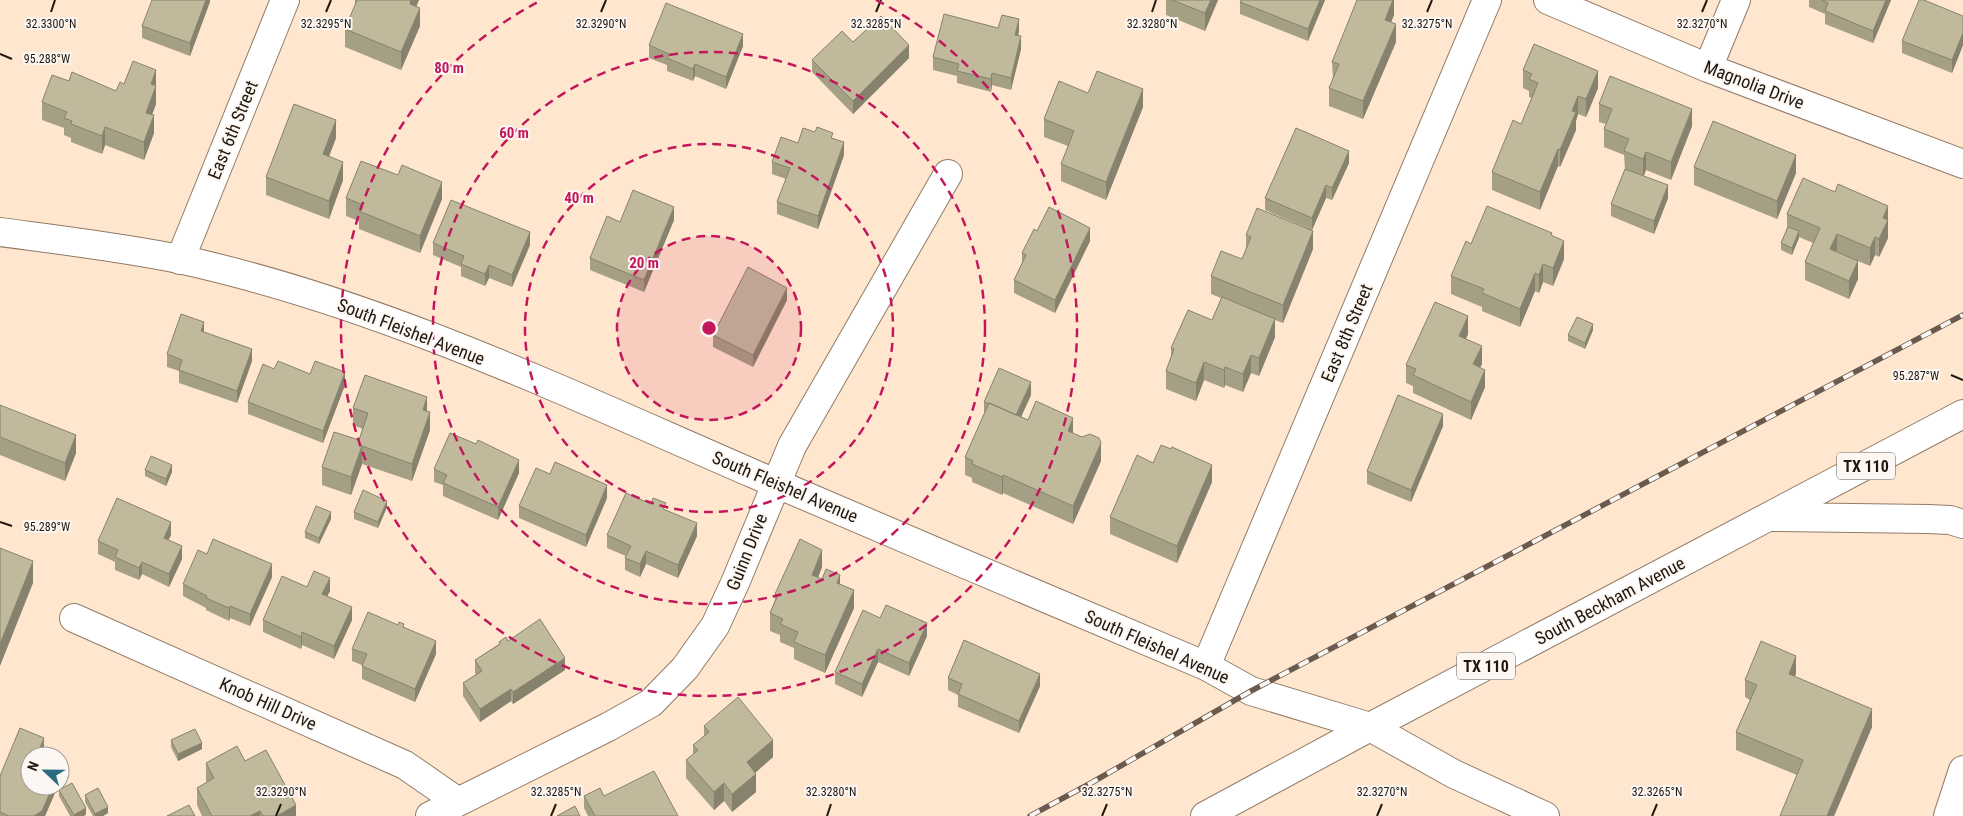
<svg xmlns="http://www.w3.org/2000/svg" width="1963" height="816" viewBox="0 0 1963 816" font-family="'Roboto Condensed',sans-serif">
<rect width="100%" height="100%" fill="#ffe6cf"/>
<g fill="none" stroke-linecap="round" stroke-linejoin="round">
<g stroke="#917b66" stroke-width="30">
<path id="street" d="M1548,0L1708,68L1963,164
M1708,68L1736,0
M0,232C60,240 120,247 179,259C380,303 567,393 754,474C904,539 1056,602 1206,666L1251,691L1370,727
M180,260L285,0
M74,618L405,765L457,801
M1206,666L1487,0
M430,816L608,727L651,703L685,668L715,626L735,583L792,446L948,174"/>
</g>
<g stroke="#917b66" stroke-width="30">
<path id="secondary" d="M1370,727L1454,774L1545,816
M1948,816L1963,770"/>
</g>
<g stroke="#917b66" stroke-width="30">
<path id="primary" d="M1773,517L1928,519L1950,520L1963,524
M1205,816L1370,727L1963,414"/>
</g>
<use href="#street" stroke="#fff" stroke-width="28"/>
<use href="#secondary" stroke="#fff" stroke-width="28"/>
<use href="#primary" stroke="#fff" stroke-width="28"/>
<g stroke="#6a5b4e" stroke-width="5.5">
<path id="rail" d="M1030,816L1091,783L1251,691L1963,315"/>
</g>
<use href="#rail" stroke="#fcf7f3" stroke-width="4" stroke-dasharray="11" stroke-linecap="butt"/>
</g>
<path fill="#a59f86" d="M210,0L190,56L142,38V26Z
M355,0H419L416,6L420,26L401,70L345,47V29L356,3H355Z
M1166,0H1218L1205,31L1166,15Z
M1325,0L1308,41L1240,14V2Z
M1394,0V15L1391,22L1396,42L1363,119L1329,106V88L1333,80L1332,62Z
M1809,0H1891L1873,43L1825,24V14L1809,7Z
M1963,16V45L1952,73L1902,53V41Z
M998,28L1019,31L1018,36L1021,49L1011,90L992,85L991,92L957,83V76L933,70V57Z
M853,42L909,58L853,114L812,72V60Z
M649,45L743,46L726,89L695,76L693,81L667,71V65L649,58Z
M1523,70L1598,88L1586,117L1578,114L1576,121V130L1560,167L1558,166L1540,210L1492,190V172L1521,124L1532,98L1529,97V91L1523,88Z
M69,81L116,91L124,84L156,87V104L152,115L154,133L144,160L105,145L102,154L71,142V138L64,135V128L42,120V102Z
M1088,93L1143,107L1106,200L1061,181V164L1068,146L1044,137V119Z
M1599,104L1692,126L1671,180L1646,170L1644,176L1668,198L1654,234L1611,216V204L1625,169L1624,155L1604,147V129L1606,124L1599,122Z
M336,138L329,156L343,180L329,219L266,195V177Z
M833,138L844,155L818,229L777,214V202L786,179L772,174V162L798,143Z
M1349,163L1332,200L1326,198L1312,230L1313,249L1283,323L1275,320V337L1259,376L1251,373L1243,392L1225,385L1224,388L1204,380L1196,401L1166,389V371L1171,356V348L1212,320L1221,298L1211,294V276L1242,259L1246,249V235L1307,228L1265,210V198Z
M1694,167L1796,173L1777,219L1694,185Z
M1835,192L1888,206V238L1879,257L1875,255L1870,266L1858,261V279L1849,299L1805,280V262L1813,243L1799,237L1792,255L1781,250V243L1787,228V214Z
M346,198L442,199L420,253L359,229V221L346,216Z
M674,220L644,292L590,270V258L620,222Z
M1037,231L1090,241L1055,313L1014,293V280L1022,263V253Z
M1552,235L1564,259L1553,286L1543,282L1539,293L1535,291L1520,327L1482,311V307L1451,294V276L1471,244Z
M433,243L530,245L512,287L489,278L485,286L461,276V267L433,255Z
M787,300L753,367L713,347V335Z
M1593,330L1585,349L1568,341V335Z
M204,332L252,361L237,403L179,383V371L167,367V354Z
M1468,334L1466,339L1482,364L1480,367L1485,387L1471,420L1413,393V386L1406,383V365Z
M274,369L310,374L345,385L323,443L248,414V402Z
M1031,395L1021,417L1028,420L1073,433L1101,461L1073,524L1003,493L1002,495L972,482V478L965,475V457L984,414V402Z
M0,405L76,453L65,481L0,455Z
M353,408L427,411L430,430L412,481L362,464L351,495L322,485V467L359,440L363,429L353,425Z
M1443,426L1411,502L1367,484V471Z
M1171,449L1212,482L1177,563L1110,534V517L1153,463Z
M434,469L519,473L498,520L443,496V485L434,482Z
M145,470L172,472L166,486L145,476Z
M607,498L586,547L519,518V506Z
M387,507L378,528L354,519V512Z
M666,510L697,536L678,578L646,564L640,577L625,570V558L626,556L607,548V535Z
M331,519L319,544L305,538V532Z
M171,535L168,540L182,559L169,587L142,574L139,580L115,570V562L98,554V541Z
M207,554L272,577L250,626L230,618L229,621L206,610V608L183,596V584Z
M822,567L818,578L840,584L854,608L825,673L794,659V648L780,642V635L770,631V613L775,600V594Z
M307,587L330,591L327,596L352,620L334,659L302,645L301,649L263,632V620Z
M880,618L927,636L909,676L878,662L862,697L835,684V672Z
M404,628L436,654L415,702L362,679V665L352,661V649Z
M508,641L565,670L513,704L511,701L480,722L463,696V683L476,674L475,673V660L499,644V642Z
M1796,673L1795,677L1872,727L1834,816H1780L1797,775L1736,750V732L1750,700L1745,697V680Z
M948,678L1040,686L1019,733L958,707V695L948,690Z
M704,726L773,757L755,773L756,792L732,812L724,801L714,810L686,778V760L693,754V745L704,736Z
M171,740L202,749L178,761L171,747Z
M44,750L30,786H58L45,816H0V776Z
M245,761L296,816H202L197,805V788L207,782L206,781V763Z
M59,790L86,814L84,816H70L59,796Z
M85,795L108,813L103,816H93L85,802Z
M584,796H604L678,816H588L584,808Z"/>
<path fill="#86826d" d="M206,0H210V2L190,56V43Z
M411,0H419L410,22V4Z
M1211,0H1218L1205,31V13Z
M1320,0H1325L1308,41V29Z
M1393,0H1394V15L1385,37V20Z
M1886,0H1891L1873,43V31Z
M420,8V26L401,70V52Z
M1019,19V31L1015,47V35Z
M1396,24V42L1363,119V101Z
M1963,33V45L1952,73V60Z
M743,34V46L726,89V77Z
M1021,36V49L1011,90V78Z
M909,45V58L853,114V101Z
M695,64V76L693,81V69Z
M156,70V104L146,131V113L151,84Z
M1598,71V88L1586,117V99Z
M992,73V85L991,92V79Z
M1143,89V107L1106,200V182Z
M1578,96V114L1576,121V130L1560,167V150L1572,111Z
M1692,109V126L1671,180V162Z
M154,115V133L144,160V142Z
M336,120V138L323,172V154Z
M105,127V145L102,154V136Z
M844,142V155L818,229V216Z
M1558,149V166L1540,210V192Z
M1349,151V163L1332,200V188Z
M1646,152V170L1643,177V159Z
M1796,155V173L1777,219V201Z
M343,162V180L329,219V201Z
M442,182V199L420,253V236Z
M1326,185V198L1312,230V218Z
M1668,185V198L1654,234V221Z
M1888,206V238L1879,257V239L1883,218Z
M674,207V220L644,292V280Z
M1090,228V241L1055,313V300Z
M1313,231V249L1283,323V305Z
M1799,231V238L1792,255V248Z
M530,232V245L512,287V275Z
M1837,234V251L1830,249Z
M1875,237V255L1870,266V248Z
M1564,241V259L1553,286V268Z
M1858,261V279L1849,299V281Z
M1543,264V282L1539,293V275Z
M489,265V278L485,286V274Z
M1535,273V291L1520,327V309Z
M787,288V300L753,367V355Z
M1468,316V334L1459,354V336Z
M1275,319V337L1259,376V358Z
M204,322V335L201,331Z
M1593,324V330L1585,349V343Z
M1482,346V364L1473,382V364Z
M252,349V361L237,403V391Z
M1251,355V373L1243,392V374Z
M1204,362V380L1196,401V383Z
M1225,367V385L1224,388V370Z
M1485,370V387L1471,420V402Z
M345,372V385L323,443V431Z
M1031,382V395L1016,428V416Z
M427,397V415L423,410Z
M430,412V430L412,481V464Z
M1443,414V426L1411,502V490Z
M1073,418V436L1068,431Z
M76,435V453L65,481V463Z
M1101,443V461L1073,524V506Z
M362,446V464L351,495V477Z
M519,460V473L498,520V507Z
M172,465V472L166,486V479Z
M1212,465V482L1177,563V546Z
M1003,475V493L1002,495V477Z
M607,485V498L586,547V535Z
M387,501V507L378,528V522Z
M331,512V519L319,544V538Z
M171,522V535L164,550V538Z
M697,523V536L678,578V565Z
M182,546V559L169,587V574Z
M822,550V567L812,593V575Z
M646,551V564L640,577V564Z
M33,561V583L0,666V644Z
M142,562V574L139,580V568Z
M272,564V577L250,626V614Z
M840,575V593L837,583Z
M330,578V591L322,606V594Z
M854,590V608L825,673V655Z
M230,606V618L229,621V608Z
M352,607V620L334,659V646Z
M927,623V636L909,676V663Z
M302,632V645L301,649V637Z
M436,641V654L415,702V689Z
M878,649V662L862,697V684Z
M1796,656V673L1789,692V674Z
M565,658V670L513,704V692Z
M1040,674V686L1019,733V721Z
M511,689V701L480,722V709Z
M1872,709V727L1834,816H1827Z
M44,738V750L42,756L38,753Z
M773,740V757L747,780V762Z
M202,743V749L178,761V754Z
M63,762V775L60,781V768Z
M756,774V792L732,812V794Z
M724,783V801L714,810V792Z
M53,786H58L45,816H34Z
M296,805V816H277Z
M108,807V813L103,816H95V814Z
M86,808V814L84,816H74V815Z
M260,811V816H250Z"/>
<path fill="#c0b99c" stroke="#86826d" d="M152,0H206L190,43L142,26Z
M357,0H411L410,4L420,8L401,52L345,29Z
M1172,0H1211L1205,13Z
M1241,0H1320L1308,29L1240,2Z
M1357,0H1393L1385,20L1396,24L1363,101L1329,88L1339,64L1332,62Z
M1822,0H1886L1873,31L1825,11L1828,3Z
M1919,0H1924L1963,16V33L1952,60L1902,41Z
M666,3L743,34L726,77L695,64L693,69L667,58L669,54L649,45Z
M944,14L998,28L1002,15L1019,19L1015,35L1021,36L1011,78L992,73L991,79L957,71L959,64L933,57Z
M881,16L909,45L853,101L812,60L842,31L853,42Z
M1534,44L1598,71L1586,99L1578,96L1572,111L1576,112L1560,150L1558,149L1540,192L1492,172L1513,120L1521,124L1538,83L1529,79L1532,74L1523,70Z
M133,61L156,70L151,84L156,86L146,113L154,115L144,142L105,127L102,136L71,124L72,121L64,118L67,112L42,102L52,75L69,81L72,72L116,91L120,82L124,84Z
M1097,71L1143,89L1106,182L1061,164L1074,131L1044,119L1059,81L1088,93Z
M1610,76L1692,109L1671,162L1646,152L1643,159L1624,151L1629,139L1604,129L1612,109L1599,104Z
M294,104L336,120L323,154L343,162L329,201L266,177Z
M1713,121L1796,155L1777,201L1694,167Z
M817,127L833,133L831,138L844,142L818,216L777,202L790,168L772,162L781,137L798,143L803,128L815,132Z
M1296,128L1349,151L1332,188L1326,185L1312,218L1265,198Z
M361,161L398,175L402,165L442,182L420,236L359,211L361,204L346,198Z
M1625,169L1668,185L1654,221L1611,204Z
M1803,178L1835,192L1838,184L1888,206L1883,218L1888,220L1879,239L1875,237L1870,248L1837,234L1830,249L1858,261L1849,281L1805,262L1820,228L1787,214Z
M633,190L674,207L644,280L590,258L607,216L620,222Z
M451,200L530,232L512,275L489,265L485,274L461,264L464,256L433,243Z
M1487,206L1552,233L1551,235L1564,241L1553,268L1543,264L1539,275L1535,273L1520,309L1482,293L1484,289L1451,276L1466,241L1471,244Z
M1049,207L1090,228L1055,300L1014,280L1026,255L1022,253L1034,229L1037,231Z
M1257,208L1313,231L1283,305L1211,276L1221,251L1242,259L1251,237L1246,235Z
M1788,227L1799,231L1792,248L1781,243Z
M748,267L787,288L753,355L713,335Z
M1222,297L1275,319L1259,358L1251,355L1243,374L1225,367L1224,370L1204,362L1196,383L1166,371L1174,349L1171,348L1188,310L1212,320Z
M1435,302L1468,316L1459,336L1482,346L1473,364L1485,370L1471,402L1413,375L1416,369L1406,365Z
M181,314L204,322L201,331L252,349L237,391L179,370L182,360L167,354Z
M1577,317L1593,324L1585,343L1568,335Z
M278,361L310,374L315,361L345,372L323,431L248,402L263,364L274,369Z
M999,368L1031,382L1016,415L989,403V404L984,402Z
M365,375L427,397L423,410L430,412L412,464L362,446L351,477L322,467L334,432L359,440L368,413L353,408Z
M1398,395L1443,414L1411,490L1367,471Z
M1036,401L1073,418L1068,431L1082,437L1090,434L1099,438L1101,443L1073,506L1003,475L1002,477L972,464L973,461L965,457L989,403L1028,420Z
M0,405L76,435L65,463L0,437Z
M450,433L476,444L478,440L519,460L498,507L443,483L447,475L434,469Z
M1161,445L1171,449L1172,447L1212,465L1177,546L1110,517L1137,455L1153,463Z
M151,456L172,465L166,479L145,470Z
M555,462L607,485L586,535L519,506L536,468L550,474Z
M363,490L387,501L378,522L354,512Z
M626,493L651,504L653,498L666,503L663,509L697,523L678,565L646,551L640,564L625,558L631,546L607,535Z
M117,498L171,522L164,538L182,546L169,574L142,562L139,568L115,557L118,550L98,541Z
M316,506L331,512L319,538L305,532Z
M213,539L272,564L250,614L230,606L229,608L206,598L207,596L183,584L198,550L207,554Z
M800,539L822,550L812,575L822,579L826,569L840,575L837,583L854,590L825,655L794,642L798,632L780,624L783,619L770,613L778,595L775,594Z
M0,548L33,561L0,644Z
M314,571L330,578L322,594L352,607L334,646L302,632L301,637L263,620L282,576L307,587Z
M886,605L927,623L909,663L878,649L862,684L835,672L863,610L880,618Z
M368,612L398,625L399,622L404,624L403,627L436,641L415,689L362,666L367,654L352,649Z
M540,619L565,658L513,692L511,689L480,709L463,683L482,671L475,660L500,644L499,642L506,637L508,641Z
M964,640L1040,674L1019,721L958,694L962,684L948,678Z
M1761,641L1796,656L1789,674L1872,709L1827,816H1780L1803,760L1736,732L1757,685L1745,680Z
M738,697L773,740L747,762L756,774L732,794L724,783L714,792L686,760L698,750L693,745L709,732L704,726Z
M20,728L44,738L38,753L46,756H30V786H53L42,811L34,816H9L0,812V776Z
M195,729L202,743L178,754L171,740Z
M237,746L245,761L266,750L296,805L277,816H263L260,811L250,816H212L197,788L214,778L206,763Z
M60,762H63L60,768Z
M654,771L678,816H595L584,796L600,788L604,796Z
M72,783L86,808L74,815L59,790Z
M98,788L108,807L95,814L85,795Z
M189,805L195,816H167Z
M575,806L580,816H557Z"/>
<path fill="none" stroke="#20170f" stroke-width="2" d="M51,12L55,0M326,12L331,0M601,12L606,0M876,12L881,0M1152,12L1156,0M1427,12L1432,0M1702,12L1707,0M0,54L12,59M1951,375L1963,380M0,522L12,526M276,816L281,804M551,816L556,804M827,816L831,804M1102,816L1107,804M1377,816L1382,804M1652,816L1657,804"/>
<circle cx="709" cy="328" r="92" fill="#c2185b" fill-opacity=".12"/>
<g fill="none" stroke="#c2185b" stroke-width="2.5" stroke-dasharray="9 6">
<circle cx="709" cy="328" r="92"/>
<circle cx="709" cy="328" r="184"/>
<circle cx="709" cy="328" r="276"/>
<path d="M876 0A368 368 0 1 1 542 0"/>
</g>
<g text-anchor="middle" stroke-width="4" stroke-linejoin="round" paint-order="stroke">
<g fill="#fcf7f3" stroke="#625a53" stroke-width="1">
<rect x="1837" y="452.5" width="58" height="27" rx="4"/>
<rect x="1457" y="652.5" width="58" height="27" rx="4"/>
</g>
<g font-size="16" font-weight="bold" fill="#20170f">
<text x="1866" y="472">TX 110</text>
<text x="1486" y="672">TX 110</text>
</g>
<g font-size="18" fill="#20170f" stroke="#fcf7f3">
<text transform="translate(1754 85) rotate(21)" y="6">Magnolia Drive</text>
<text transform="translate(233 130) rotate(-68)" y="6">East 6th Street</text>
<text transform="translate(411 332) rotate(21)" y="6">South Fleishel Avenue</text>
<text transform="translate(1347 333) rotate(-67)" y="6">East 8th Street</text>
<text transform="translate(785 487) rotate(23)" y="6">South Fleishel Avenue</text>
<text transform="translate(747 552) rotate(-68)" y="6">Guinn Drive</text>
<text transform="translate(1610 601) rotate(-28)" y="6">South Beckham Avenue</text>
<text transform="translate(1157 647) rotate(24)" y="6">South Fleishel Avenue</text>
<text transform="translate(268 704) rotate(24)" y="6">Knob Hill Drive</text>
</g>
</g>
<g font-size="12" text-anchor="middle" fill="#20170f" stroke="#fcf7f3" stroke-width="4" stroke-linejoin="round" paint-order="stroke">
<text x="876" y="28">32.3285°N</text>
<text x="1702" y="28">32.3270°N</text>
<text x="51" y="28">32.3300°N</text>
<text x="326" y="28">32.3295°N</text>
<text x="601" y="28">32.3290°N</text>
<text x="1152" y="28">32.3280°N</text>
<text x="1427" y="28">32.3275°N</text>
<text x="47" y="63">95.288°W</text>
<text x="1916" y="380">95.287°W</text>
<text x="47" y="531">95.289°W</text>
<text x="281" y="796">32.3290°N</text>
<text x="556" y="796">32.3285°N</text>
<text x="831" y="796">32.3280°N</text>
<text x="1107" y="796">32.3275°N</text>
<text x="1382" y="796">32.3270°N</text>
<text x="1657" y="796">32.3265°N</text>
</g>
<circle cx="709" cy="328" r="8" fill="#c2185b" stroke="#fcf7f3" stroke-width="2.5"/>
<g font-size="15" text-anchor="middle" font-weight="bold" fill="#c2185b" stroke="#fcf7f3" stroke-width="4" stroke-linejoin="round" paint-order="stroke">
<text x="449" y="73">80 m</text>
<text x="514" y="138">60 m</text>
<text x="579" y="203">40 m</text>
<text x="644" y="268">20 m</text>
</g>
<g transform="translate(45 771) rotate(292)"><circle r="24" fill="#fcf7f3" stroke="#a49d98"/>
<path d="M0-4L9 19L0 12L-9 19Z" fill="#2a6b7f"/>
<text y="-8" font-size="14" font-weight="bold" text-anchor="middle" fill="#20170f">N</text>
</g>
</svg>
